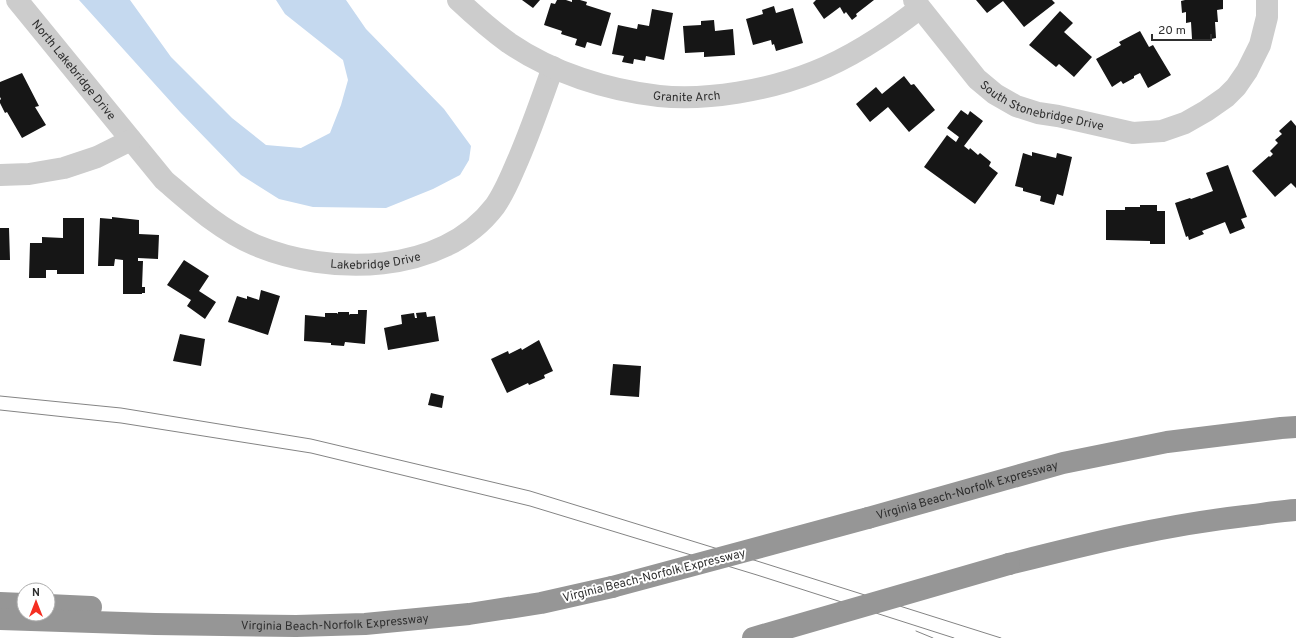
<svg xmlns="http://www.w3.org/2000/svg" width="1296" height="638" viewBox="0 0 1296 638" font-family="Overpass,sans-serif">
<rect width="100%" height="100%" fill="#fff"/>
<path fill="#c5d9ef" d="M79,0H130L171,57L232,118L266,145L301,148L330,133L341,105L348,80L343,60L285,14L276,0H346L366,29L444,109L471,146L469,160L460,175L433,189L386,208L313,207L279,199L241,175L180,112Z"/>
<path fill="#161616" d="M522,0H540L533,8Z
M557,0H566L572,2V0H580L587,2L586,5L611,13L601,46L587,42L585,48L575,45L577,39L561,34L562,31L544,25L551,3L555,4Z
M816,0H874L856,14L857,16L852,20L846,12L844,14L840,7L824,19L813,3Z
M976,0H1052L1055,3L1024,27L1003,1L987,13Z
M1185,0H1223V9L1217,10L1218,22H1215L1216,38L1202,41L1192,39L1191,22L1186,23V12L1182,13L1181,1Z
M774,6L776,13L793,8L803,43L776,51L774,44L772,45L771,40L753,45L746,19L763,14L762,10Z
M652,9L673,13L664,60L646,56L645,61L634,59L633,64L622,62L624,56L612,54L618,25L637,29L638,24L649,26Z
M1060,11L1073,23L1064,32L1092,57L1074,77L1059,64L1056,67L1029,45Z
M714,20L715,31L733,29L735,55L704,57V52L685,53L683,26L701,25V21Z
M1140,31L1149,47L1153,45L1171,75L1148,88L1140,73L1134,76V78L1123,84L1121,81L1112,87L1096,59L1121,45L1119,42Z
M22,73L39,106L35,107L46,125L22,138L7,112L5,113L0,103V100L1,99L0,97V82Z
M904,76L911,85L914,84L935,110L909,132L888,107L870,122L856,104L876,87L882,94Z
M961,110L968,115L970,111L983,121L964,146L969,150L970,148L978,155L980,153L991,162L989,166L998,173L975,204L924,167L947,135L956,142L959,137L947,128Z
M1291,120L1296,126V188L1291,183L1275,197L1252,171L1269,156L1270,157L1273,154L1270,151L1278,143L1275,140L1282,134L1279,131Z
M1032,152L1056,158L1057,153L1072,157L1063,196L1057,194L1054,205L1040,201L1041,196L1023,191V188L1015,186L1023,153L1032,156Z
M1228,165L1247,217L1241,219L1245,228L1230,234L1225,222L1202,231L1204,234L1189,240L1188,236L1186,237L1175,203L1190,198L1191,199L1213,191L1206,173Z
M1140,205H1157V211H1165V244H1150V241L1106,240V210H1125V207H1140Z
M112,217L139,220V234L159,235L158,259L138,258V261H143L142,287H145V293H142V294H123V260L115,259L114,266H98L100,218L112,219Z
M63,218H84V274H57V270H46V278H29L30,243H42V237L63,238Z
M0,228H9L10,260H0Z
M184,260L209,276L199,291L216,302L205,319L187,306L191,300L167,285Z
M261,290L280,296L268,335L228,322L237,296L247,299V296L259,300Z
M358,310H367L365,344L345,342L344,346L331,345V343L304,341L305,315L325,317V313H337L338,314V312H349V315L350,314H358Z
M426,312L427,317L435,316L439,341L388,350L384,328L402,324L401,315L414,313L415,318H417L416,313Z
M180,334L205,339L201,366L173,361Z
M539,340L553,371L544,375L545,378L529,385L528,383L507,393L491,359L508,351L509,354L521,348L522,350Z
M613,364L641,366L639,397L610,395Z
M431,393L444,396L442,408L428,405Z"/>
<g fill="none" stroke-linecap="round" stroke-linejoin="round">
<g stroke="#ccc" stroke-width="22">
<path id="s1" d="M17,0L164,180C192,204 220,230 255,245C329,276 442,276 495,206C505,192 511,176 518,160C531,130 542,98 553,67"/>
<path id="s2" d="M458,0C474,15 491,30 509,43C553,73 607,90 659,96C708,101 769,90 814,72C852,57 888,33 920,8"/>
<path id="s3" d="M914,0L977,79L995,94L1016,106L1038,113L1058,116L1133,133L1162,131L1185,123L1206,111L1226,97L1236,87L1247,71L1260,45L1267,17V0"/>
<path d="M0,175L29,174L64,168L97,157L131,140"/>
</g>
<g stroke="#969696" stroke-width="22">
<path id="s4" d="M868,518L1063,463L1167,442L1281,428L1296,427"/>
<path d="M1009,564C1088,544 1164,525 1245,516C1262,514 1279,511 1296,510"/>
<path d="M0,603L24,604"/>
<path d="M48,605L91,607"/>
<path id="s5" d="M0,619L155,624L296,626L365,624L469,614L541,603L612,587"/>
</g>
<path stroke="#848484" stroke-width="1" d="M0,396L121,408L311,439L530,491L757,561L1001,638
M0,410L121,423L311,453L530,506L757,575L954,638
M916,631L933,638"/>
<path stroke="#969696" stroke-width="22" d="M612,587L868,518
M753,638L1009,564"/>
</g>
<g text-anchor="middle" stroke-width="4" stroke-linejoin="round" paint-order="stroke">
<g font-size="12" fill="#2f2f2f" stroke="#fff">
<text dy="4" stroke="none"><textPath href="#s1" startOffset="90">North Lakebridge Drive</textPath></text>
<text dy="4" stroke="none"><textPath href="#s2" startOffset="255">Granite Arch</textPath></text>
<text dy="4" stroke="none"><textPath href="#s3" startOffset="173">South Stonebridge Drive</textPath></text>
<text dy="4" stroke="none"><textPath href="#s1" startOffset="468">Lakebridge Drive</textPath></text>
<text dy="4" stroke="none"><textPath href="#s4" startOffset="103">Virginia Beach-Norfolk Expressway</textPath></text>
<text transform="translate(654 575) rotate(-14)" y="4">Virginia Beach-Norfolk Expressway</text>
<text dy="4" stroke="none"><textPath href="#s5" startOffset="335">Virginia Beach-Norfolk Expressway</textPath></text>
</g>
</g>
<g transform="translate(36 602)"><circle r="19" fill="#ffffff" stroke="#acacac"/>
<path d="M0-3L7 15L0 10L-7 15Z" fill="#f52e21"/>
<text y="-6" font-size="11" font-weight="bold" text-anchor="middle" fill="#2f2f2f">N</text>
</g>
<path d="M1152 34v6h59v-6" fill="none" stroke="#2f2f2f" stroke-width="2"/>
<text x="1158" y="34" font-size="12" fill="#2f2f2f" stroke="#ffffff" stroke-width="3" paint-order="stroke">20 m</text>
</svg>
